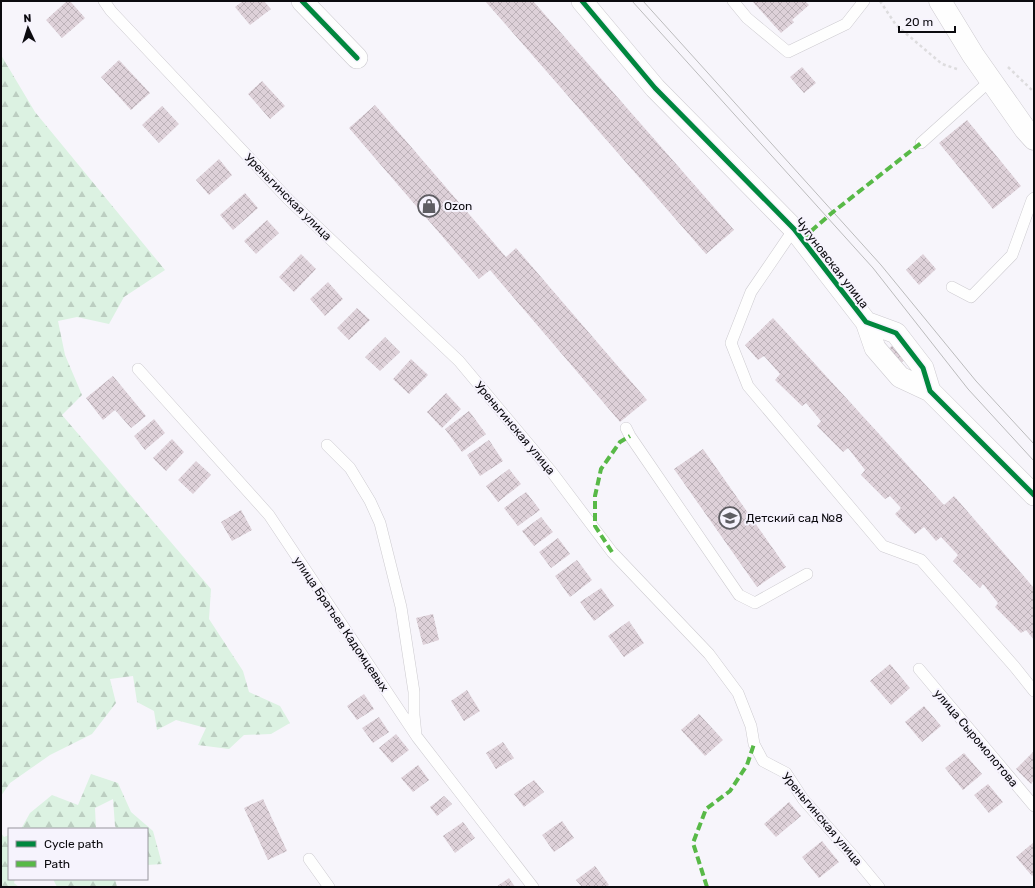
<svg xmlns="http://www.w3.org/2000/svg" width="1035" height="888" viewBox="0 0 1035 888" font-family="Rubik,sans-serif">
<defs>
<pattern id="forest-firs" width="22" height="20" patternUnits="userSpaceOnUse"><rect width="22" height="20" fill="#dcf2e2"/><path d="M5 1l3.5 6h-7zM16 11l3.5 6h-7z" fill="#bccec1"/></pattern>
<pattern id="building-cross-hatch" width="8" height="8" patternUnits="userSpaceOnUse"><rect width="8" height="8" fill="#ded1d9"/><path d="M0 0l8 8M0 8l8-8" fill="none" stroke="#bdb2b9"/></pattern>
</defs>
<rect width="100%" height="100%" fill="#f7f5fb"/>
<path fill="url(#forest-firs)" d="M1,55L35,112L165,270L124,297L109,324L77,317L58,321L65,355L82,395L62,415L211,589L209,619L243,671L249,692L280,706L290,723L271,734L244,735L229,749L198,745L206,728L176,720L157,730L154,711L137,702L133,676L110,679L116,703L92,734L50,755L10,783L1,796Z
M91,774L118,783L131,812L153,831L162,864L147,865V829H117L115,826L113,799L95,808L96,829H21L30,813L52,795L78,805Z
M1,833L4,837L9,835V879H15L14,883L19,887H1Z
M53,879H115L117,887H57Z"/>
<path fill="url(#building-cross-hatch)" d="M67,1H70L85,18L62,38L46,20Z
M243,1H264L271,9L250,25L235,7Z
M485,1H533L734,230L706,254Z
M752,1H805L809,5L792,20L794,22L781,33Z
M119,60L150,93L131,110L101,77Z
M802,67L816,83L804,93L790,77Z
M262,81L285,106L270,119L248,94Z
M375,105L506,257L516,248L647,400L620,422L490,270L479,279L349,128Z
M162,106L179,124L159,143L142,125Z
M967,120L1021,186L993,209L939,143Z
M219,159L232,175L209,195L196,180Z
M245,193L258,208L233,230L220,215Z
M267,220L279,233L256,254L244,241Z
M301,254L316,269L294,292L279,277Z
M923,254L936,269L919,285L906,270Z
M328,282L343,299L325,316L310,299Z
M357,308L370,320L349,340L337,328Z
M773,318L944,505L954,496L1034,588V640L1026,630L1021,633L995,607L998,603L983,584L980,588L953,561L958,555L941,537L936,541L924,527L915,534L895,514L901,508L890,496L885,499L861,475L865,470L848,448L843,452L817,426L821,421L806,403L802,406L775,380L780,374L764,356L758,360L745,345Z
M385,337L400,352L380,371L365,357Z
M896,342L908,357L897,366L885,352Z
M411,359L428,375L409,394L393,379Z
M113,376L146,416L131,428L115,410L103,420L86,398Z
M446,393L461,409L442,428L427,412Z
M469,411L486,434L462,452L445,429Z
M154,419L165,433L145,450L134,436Z
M172,439L184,452L166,471L153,458Z
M489,440L503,461L480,476L467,455Z
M703,449L786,567L757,587L674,469Z
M196,461L211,475L193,494L178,480Z
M509,469L521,484L498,502L486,486Z
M526,492L540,510L518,526L504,508Z
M241,510L252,530L232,541L221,522Z
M541,517L553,532L534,546L522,531Z
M558,538L570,554L551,568L539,552Z
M577,560L592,580L570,597L555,576Z
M601,588L614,606L594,621L580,602Z
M433,614L439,640L423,645L416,618Z
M629,621L644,643L624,657L608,636Z
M890,664L910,688L891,705L870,681Z
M467,690L480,711L464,721L451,701Z
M364,694L374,709L357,720L347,706Z
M924,706L941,726L922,742L905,722Z
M699,714L723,740L705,756L681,730Z
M379,717L389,732L373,743L362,728Z
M396,734L409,750L392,763L379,748Z
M503,742L514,758L496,769L486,753Z
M1034,751V780L1031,784L1016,769Z
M964,753L982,774L963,790L945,768Z
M418,765L429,780L413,792L401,778Z
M534,780L544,792L524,807L514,794Z
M988,784L1003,802L989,813L974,795Z
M444,796L452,804L437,816L430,807Z
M263,799L287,851L268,860L244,808Z
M789,802L801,816L776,837L764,824Z
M562,821L574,838L554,852L542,835Z
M463,822L475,838L455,853L443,836Z
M822,841L839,862L819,878L802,857Z
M1034,842V874L1032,876L1016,857Z
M595,866L609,885L605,887H582L576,880Z
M509,878L515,887H496Z"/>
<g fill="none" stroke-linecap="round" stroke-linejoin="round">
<g stroke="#cdcbd0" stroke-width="12">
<path id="service" d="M104,1L111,11L288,199L459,361L551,471L612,552L709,654L738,693L751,726L754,744L763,761L786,773L803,799L855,858L879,887
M733,1L747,18L788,52L846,24L864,1
M921,143L991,80
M794,229L751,292L731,343L748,386L883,546L921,560L1014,666L1034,691
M952,287L971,297L1012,255L1032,200L1034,198
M138,369L269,515L417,737L533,887
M626,428L630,436L739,595L755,603L807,574
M327,445L350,468L370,501L380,523L401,607L414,692V715L416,735
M919,669L1034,806
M309,859L329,887"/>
</g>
<g stroke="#cdcbd0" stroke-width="22">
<path id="minor" d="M302,1L357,58
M582,1L655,88L794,229L866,322L896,333L923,368L930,391L1034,495
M866,322L875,348L900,377L930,391"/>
</g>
<g stroke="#cdcbd0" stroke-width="23">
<path id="secondary" d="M940,1L973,55L1025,129L1034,139"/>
</g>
<path stroke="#dddcde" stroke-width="2.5" stroke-dasharray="3 3" stroke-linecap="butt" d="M880,1L896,25L942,64L957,69
M1008,67L1034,92"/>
<use href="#service" stroke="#fefefe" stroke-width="11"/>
<use href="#minor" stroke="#fefefe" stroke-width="21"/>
<use href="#secondary" stroke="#fefefe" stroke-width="22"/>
<path stroke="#bcbcbd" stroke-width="1" d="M632,1L873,268L968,389L1034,461
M643,1L881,265L976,381L1034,444"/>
<path stroke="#58b947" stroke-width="4" stroke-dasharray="8 4" stroke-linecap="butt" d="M802,239L833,212L921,143
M612,552L595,526V496L601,469L620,442L630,436
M707,887L693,843L706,809L730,791L747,765L754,744"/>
<g stroke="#f6f3fd" stroke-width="8">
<path id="cycleway" d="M302,1L357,58
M582,1L655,88L794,229L866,322L896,333L923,368L930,391L1034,495"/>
</g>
<use href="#cycleway" stroke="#00873e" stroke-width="5"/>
</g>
<defs>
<g id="shop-ring" transform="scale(1.15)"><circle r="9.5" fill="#f6f3fd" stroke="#5e5d62" stroke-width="1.5"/><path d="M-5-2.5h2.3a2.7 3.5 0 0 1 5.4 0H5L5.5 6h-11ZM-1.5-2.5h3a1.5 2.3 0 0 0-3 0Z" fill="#5e5d62"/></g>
<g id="school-ring" transform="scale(1.15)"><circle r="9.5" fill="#f6f3fd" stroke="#5e5d62" stroke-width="1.5"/><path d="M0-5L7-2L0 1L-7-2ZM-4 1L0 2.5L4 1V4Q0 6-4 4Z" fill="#5e5d62"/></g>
</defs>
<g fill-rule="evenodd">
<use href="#shop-ring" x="429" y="206"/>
<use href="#school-ring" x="730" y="518"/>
</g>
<g text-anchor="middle" stroke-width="4" stroke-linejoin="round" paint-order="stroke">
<g font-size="12" fill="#0c0b0f" stroke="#f6f3fd">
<text transform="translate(288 197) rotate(45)" y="4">Уреньгинская улица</text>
<text transform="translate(832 263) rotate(52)" y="4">Чугуновская улица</text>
<text transform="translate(515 428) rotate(50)" y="4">Уреньгинская улица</text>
<text transform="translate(341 624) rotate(56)" y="4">улица Братьев Кадомцевых</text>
<text transform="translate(976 738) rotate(50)" y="4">улица Сыромолотова</text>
<text transform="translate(822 819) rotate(50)" y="4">Уреньгинская улица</text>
</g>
<g font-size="12" fill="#0c0b0f" stroke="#f6f3fd" text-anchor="start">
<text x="444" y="210">Ozon</text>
<text x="746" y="522">Детский сад №8</text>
</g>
</g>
<rect width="1035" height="888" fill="none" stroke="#0c0b0f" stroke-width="4"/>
<rect x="8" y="828" width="140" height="52" fill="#f6f3fd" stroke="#98969e"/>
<rect x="16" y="841" width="20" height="6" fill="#00873e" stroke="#98969e"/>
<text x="44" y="848" font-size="12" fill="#0c0b0f">Cycle path</text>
<rect x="16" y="861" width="20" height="6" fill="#58b947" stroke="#98969e"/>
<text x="44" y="868" font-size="12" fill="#0c0b0f">Path</text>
<g transform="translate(28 28) rotate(356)" stroke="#f6f3fd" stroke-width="3" paint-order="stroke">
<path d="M0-3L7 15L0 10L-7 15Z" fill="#0c0b0f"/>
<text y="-6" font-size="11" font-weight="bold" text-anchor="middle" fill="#0c0b0f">N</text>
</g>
<path d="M899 26v6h56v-6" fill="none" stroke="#0c0b0f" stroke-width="2"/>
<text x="905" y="26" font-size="12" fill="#0c0b0f" stroke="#f6f3fd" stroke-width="3" paint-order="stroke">20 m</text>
</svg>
